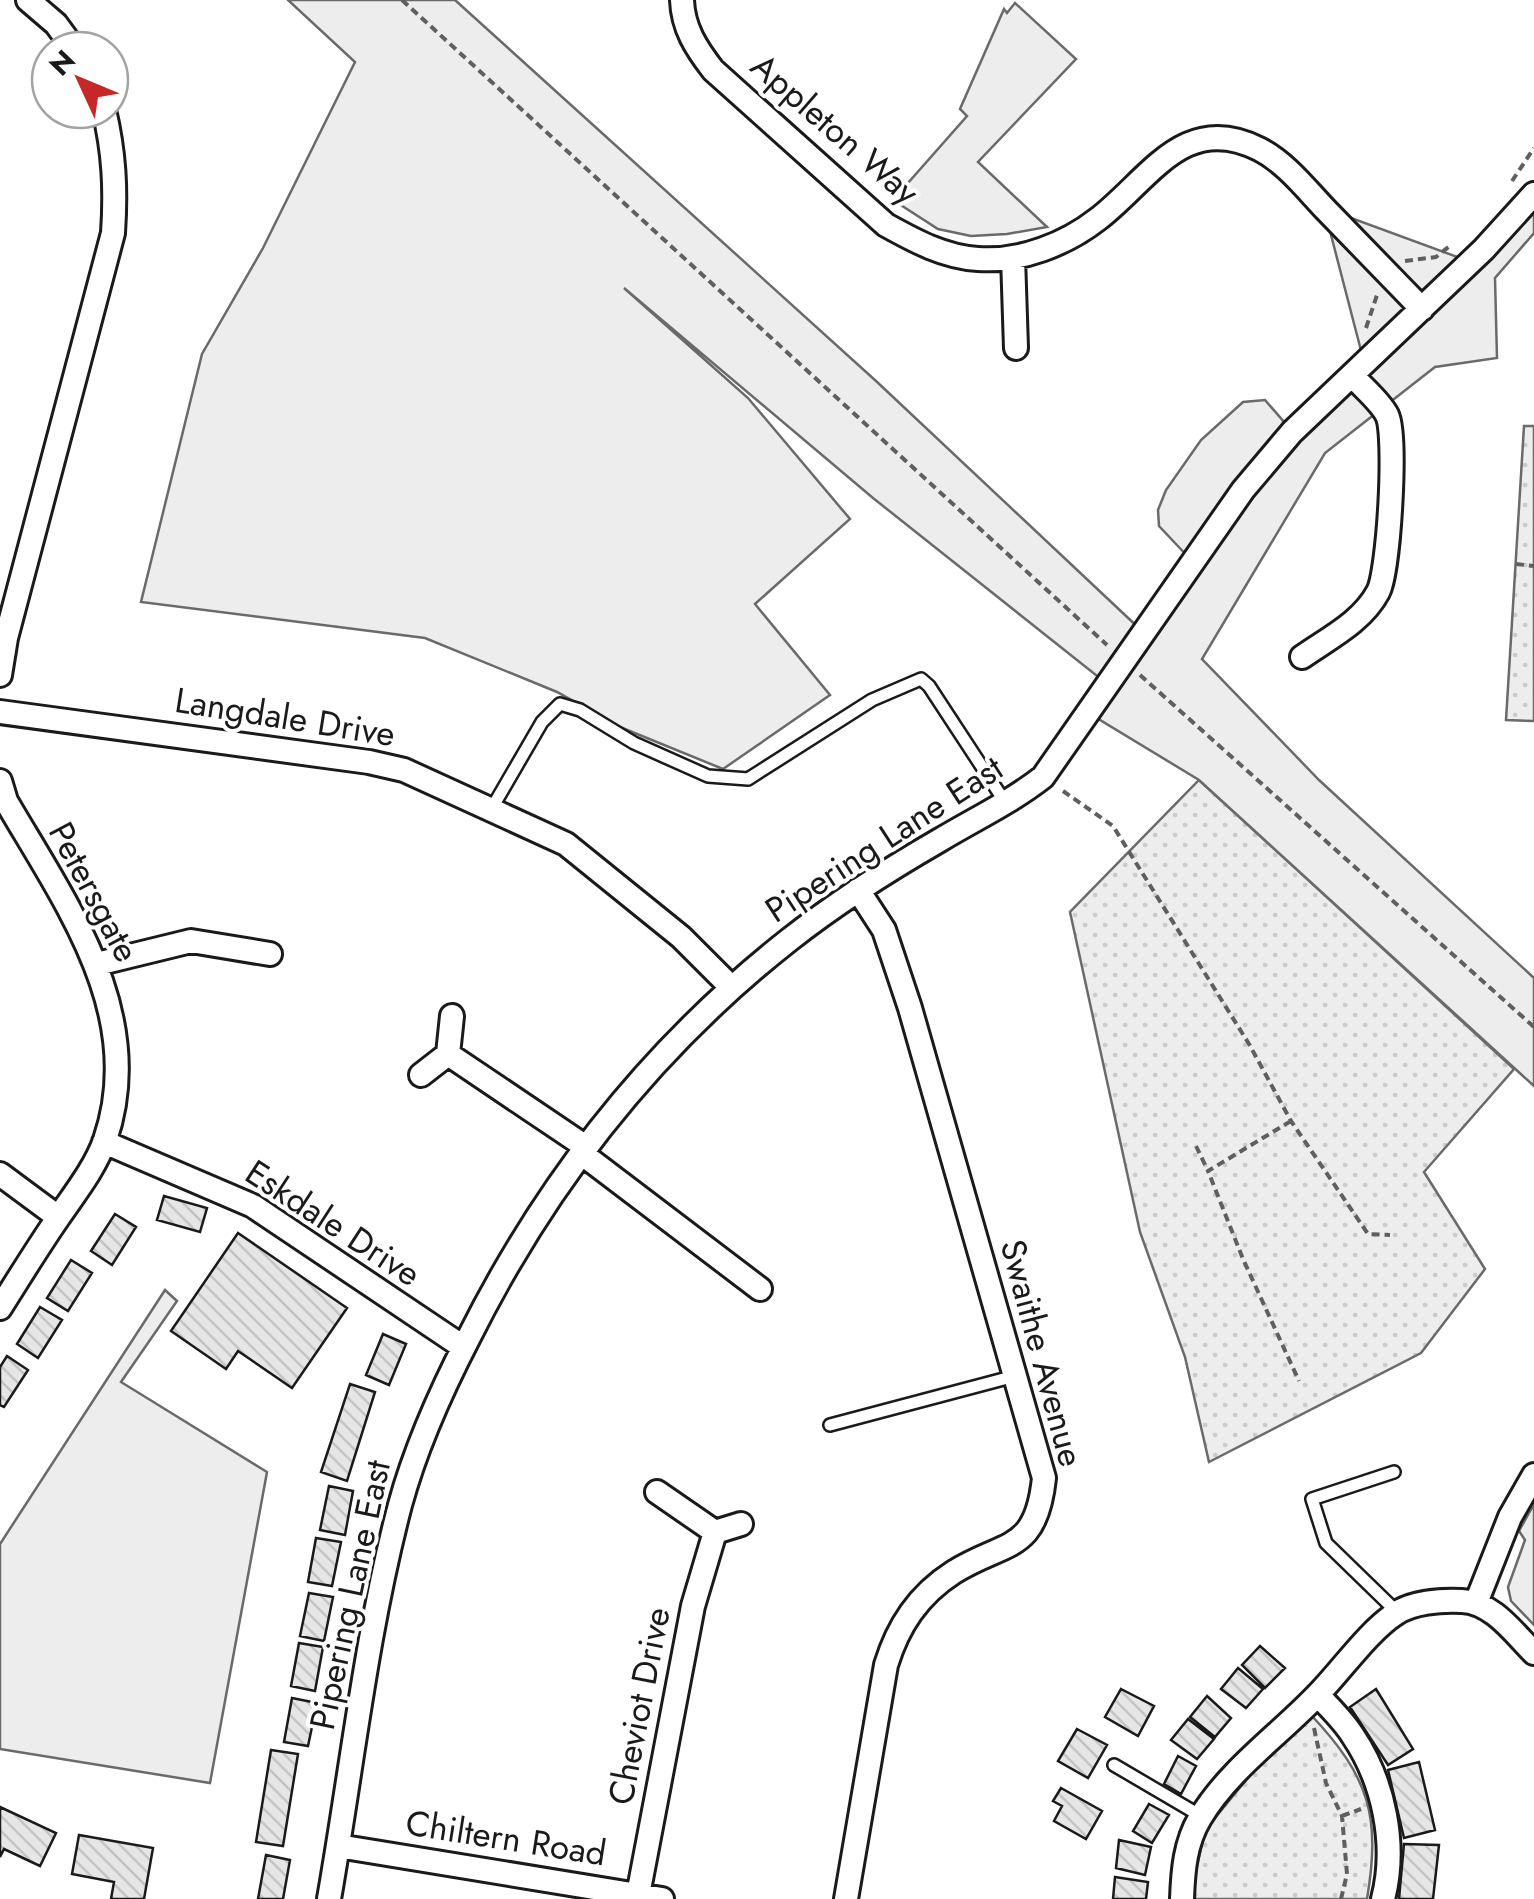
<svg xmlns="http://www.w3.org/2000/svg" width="1534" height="1899" viewBox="0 0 1534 1899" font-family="Jost,sans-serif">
<defs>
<pattern id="grass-dots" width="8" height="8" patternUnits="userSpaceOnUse" patternTransform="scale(2.5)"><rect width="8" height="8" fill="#ededed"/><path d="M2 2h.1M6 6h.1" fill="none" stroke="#cbcbcb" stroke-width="1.8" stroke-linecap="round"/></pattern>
<pattern id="building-back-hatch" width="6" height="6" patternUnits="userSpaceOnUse" patternTransform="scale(2.5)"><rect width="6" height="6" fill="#e6e6e6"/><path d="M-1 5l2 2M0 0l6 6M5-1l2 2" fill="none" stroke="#c5c5c5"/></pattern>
</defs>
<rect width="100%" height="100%" fill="#fff"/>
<path fill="url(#grass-dots)" stroke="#6a6a6a" stroke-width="2.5" d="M1524,426H1534V721L1506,720Z
M1199,780L1514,1069L1424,1172L1485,1269L1421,1353L1209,1462L1185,1357L1140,1232L1070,912Z
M1312,1716C1369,1777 1381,1816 1367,1899H1190L1205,1830L1270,1751Z"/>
<path fill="#ededed" stroke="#6a6a6a" stroke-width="2.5" d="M288,0H455L876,381L1142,631L1192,561L1159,526L1158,510L1166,490L1201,440L1243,402L1265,400L1292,431L1364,362L1324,208L1471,262L1534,194V233L1495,278L1497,358L1435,367L1325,453L1202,659L1319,780L1534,978V1086L1199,780L1087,712L1106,683L873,498L624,288L748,398L850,519L755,604L830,695L723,769L620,727L557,692L425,638L141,602L202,354L263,248L355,62Z
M1015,3L1076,59L978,162L1047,227L1007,234L971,236L938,229L893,200L967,116L960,109L1004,9L1007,13Z
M165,1290L177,1301L121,1382L267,1472L210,1783L0,1749V1544Z
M1534,1504V1625L1511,1601L1508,1587L1525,1540L1519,1531Z"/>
<path fill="url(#building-back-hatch)" stroke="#1a1a1a" stroke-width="2.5" d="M164,1196L207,1208L200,1232L157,1220Z
M115,1214L136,1227L112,1265L91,1251Z
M238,1233L347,1308L292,1388L238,1351L226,1369L171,1331Z
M71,1260L92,1273L68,1311L47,1298Z
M40,1307L62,1320L38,1358L17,1344Z
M383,1334L406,1344L389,1385L366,1375Z
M7,1356L28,1370L4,1407L0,1405V1367Z
M350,1384L375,1392L347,1481L321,1472Z
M329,1486L353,1491L345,1535L320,1530Z
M316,1538L341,1542L332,1586L308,1582Z
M309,1593L333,1597L324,1641L300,1636Z
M299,1643L323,1647L315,1691L291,1686Z
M1260,1646L1285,1668L1265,1688L1242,1665Z
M1238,1668L1263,1689L1246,1708L1221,1689Z
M1121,1689L1154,1706L1138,1736L1105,1717Z
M1376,1689L1413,1749L1388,1765L1350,1707Z
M1207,1696L1231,1718L1215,1737L1190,1717Z
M292,1698L317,1703L308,1746L284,1742Z
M1188,1719L1214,1739L1197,1759L1171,1740Z
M1077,1729L1107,1745L1088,1778L1058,1761Z
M271,1750L298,1754L283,1846L256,1842Z
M1178,1756L1196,1766L1181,1794L1164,1784Z
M1419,1762L1435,1830L1404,1838L1388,1770Z
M1061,1788L1102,1811L1086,1839L1054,1821L1062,1806L1053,1801Z
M1149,1804L1169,1815L1152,1843L1133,1831Z
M0,1807L56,1833L40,1866L4,1849L0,1857Z
M79,1835L153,1848L144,1899H111L114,1882L72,1874Z
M1119,1840L1151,1847L1145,1875L1116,1868Z
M1404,1844L1439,1845L1433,1899H1399Z
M266,1855L290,1860L283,1899H258Z
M1115,1877L1148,1882L1146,1899H1113Z"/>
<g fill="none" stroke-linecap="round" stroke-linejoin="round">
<g stroke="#1a1a1a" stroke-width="16">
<path id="service" d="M492,808L542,722L560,704L580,710L634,743L708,776L748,779L872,700L921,679L929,686L1005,802
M830,1425L1015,1376
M1394,1472L1312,1499L1326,1543L1397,1612
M1114,1765L1201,1816"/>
</g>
<g stroke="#1a1a1a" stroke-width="28">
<path id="minor" d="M28,0L56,24L75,50
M682,0C683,28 696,48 713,70L886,225C915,241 944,257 978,259C1021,262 1066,244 1098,219C1149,180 1184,111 1259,149C1285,162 1306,189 1326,210C1358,243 1390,276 1422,309
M1013,257L1016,348
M1302,657C1329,638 1362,622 1378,592C1389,572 1397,435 1387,415C1380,401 1362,387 1352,375
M0,675L6,638L113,233C116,189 114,152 104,110
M0,712L369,762L404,770L566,844L681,937L731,987
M0,781L6,801C66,904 148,1015 105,1140C95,1168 75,1193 58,1218C38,1247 19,1278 0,1308
M97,964L191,941L270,954
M448,1054L586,1147
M421,1075L448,1054L452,1016
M104,1142L253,1206L463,1347
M581,1153L760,1289
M0,1174L58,1217
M657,1492L715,1532L741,1524
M1476,1603L1510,1517L1534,1475
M1318,1695C1330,1708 1344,1721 1353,1736C1384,1782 1397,1845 1383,1899
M338,1846L662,1899
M638,1895L693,1606L715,1532
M329,1899C352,1768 366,1634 400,1505C416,1446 441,1391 469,1337C546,1183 653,1047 789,940C836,903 888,870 940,840C975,819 1011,802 1043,777L1243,490L1292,432L1484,249L1534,194
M846,1899L886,1665C898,1626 918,1595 954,1572C1005,1540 1036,1554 1044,1478L910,1008L884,930L858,890
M1182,1899C1183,1871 1185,1843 1200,1818C1230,1768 1282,1733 1321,1691C1343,1668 1369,1631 1395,1614C1412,1602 1441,1600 1462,1601C1492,1602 1514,1633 1534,1653"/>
</g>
<path stroke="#5f5f5f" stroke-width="4" stroke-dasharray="8 5" stroke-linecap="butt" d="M402,0L1107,645
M1512,181L1534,148
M1405,261L1436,257L1451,245
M1366,328L1377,295
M1516,564L1534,566
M1140,675L1534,1027
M1063,791L1113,826L1249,1044L1291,1121L1368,1234L1390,1235
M1291,1121L1208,1171L1243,1259L1299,1381
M1196,1146L1208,1171
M1314,1728L1326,1783L1342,1816L1347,1874L1341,1899
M1342,1816L1361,1809"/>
<use href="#service" stroke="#fff" stroke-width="11"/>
<use href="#minor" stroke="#fff" stroke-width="22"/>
</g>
<g text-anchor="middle" stroke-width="8" stroke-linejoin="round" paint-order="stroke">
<g font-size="35" fill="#1a1a1a" stroke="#fff">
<text transform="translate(835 129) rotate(41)" y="12">Appleton Way</text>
<text transform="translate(285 717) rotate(9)" y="12">Langdale Drive</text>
<text transform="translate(884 839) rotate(-33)" y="12">Pipering Lane East</text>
<text transform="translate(94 892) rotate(62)" y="12">Petersgate</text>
<text transform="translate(333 1223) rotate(33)" y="12">Eskdale Drive</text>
<text transform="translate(1042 1353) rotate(75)" y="12">Swaithe Avenue</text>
<text transform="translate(350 1595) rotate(-78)" y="12">Pipering Lane East</text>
<text transform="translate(639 1706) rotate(-79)" y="12">Cheviot Drive</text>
<text transform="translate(506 1838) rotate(9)" y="12">Chiltern Road</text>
</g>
</g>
<g transform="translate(80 80) rotate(314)"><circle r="48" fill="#ffffff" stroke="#a3a3a3" stroke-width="2.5"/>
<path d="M0-8L18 38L0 25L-18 38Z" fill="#c62828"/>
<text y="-15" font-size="28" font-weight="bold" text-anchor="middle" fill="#1a1a1a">N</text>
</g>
</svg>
